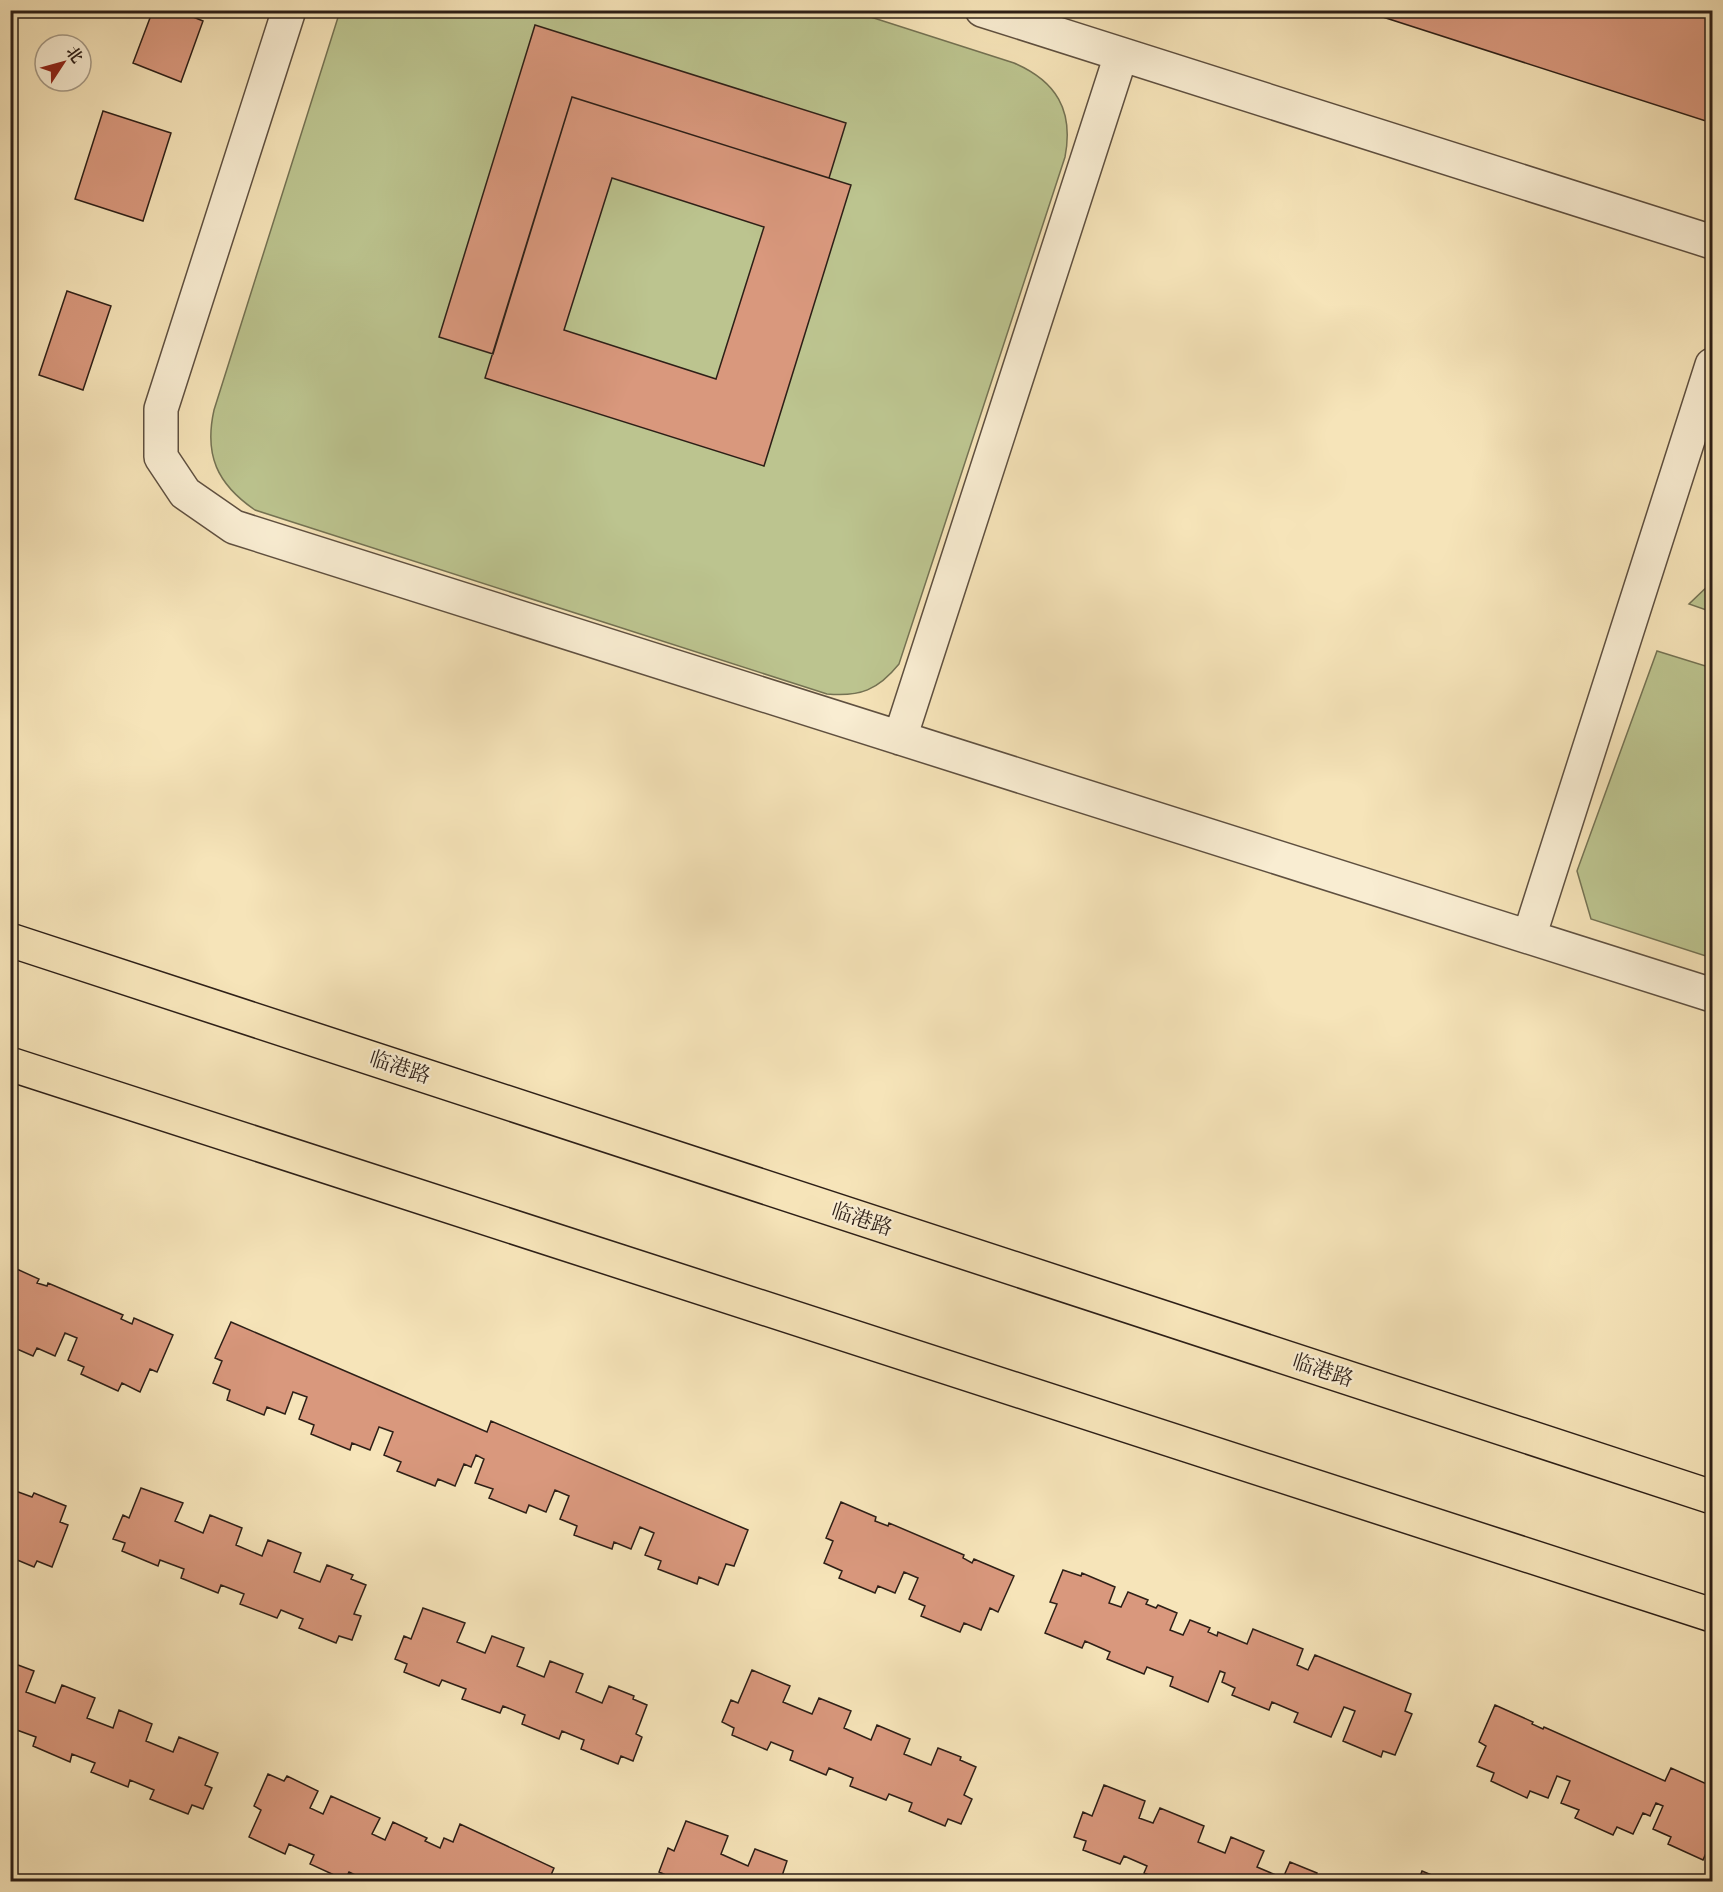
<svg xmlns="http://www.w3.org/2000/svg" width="1723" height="1892" viewBox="0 0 1723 1892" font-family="Alegreya,'Noto Serif SC',serif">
<rect width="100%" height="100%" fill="#f6e4b9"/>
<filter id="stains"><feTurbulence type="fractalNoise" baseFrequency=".00333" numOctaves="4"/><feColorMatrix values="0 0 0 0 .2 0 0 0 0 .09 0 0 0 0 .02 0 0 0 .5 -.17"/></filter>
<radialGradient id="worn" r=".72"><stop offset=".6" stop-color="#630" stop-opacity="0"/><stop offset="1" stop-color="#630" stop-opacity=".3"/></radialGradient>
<path fill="#bcc48f" stroke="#747253" stroke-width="1.5" d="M340,11H852L1014,63C1056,81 1074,110 1065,157L899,664C878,690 860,697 827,694L255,510C217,484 204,455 214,410Z
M1712,582V612L1689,604Z
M1657,651L1712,668V958L1591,919L1577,871Z"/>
<path fill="#d9987d" stroke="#2d1f17" stroke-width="1.5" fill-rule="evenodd" d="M153,10H176L203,21L181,82L133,63Z
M1361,10H1712V123Z
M535,25L846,123L829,178L572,97L493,354L439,337Z
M572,97L851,185L764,466L485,378ZM612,178L764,227L716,379L564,330Z
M103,111L171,133L143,221L75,199Z
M67,291L111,306L83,390L39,375Z
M10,1266L39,1279L37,1283L47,1286L48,1283L123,1315L121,1319L132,1324L134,1318L173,1335L157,1372L150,1369L140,1392L122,1383L118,1391L81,1374L84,1367L68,1360L77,1338L65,1333L55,1356L37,1348L33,1356L10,1346Z
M231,1322L487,1432L491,1421L748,1530L734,1566L726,1564L718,1585L699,1577L697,1584L658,1569L661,1561L645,1555L654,1533L640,1527L631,1549L614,1542L612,1549L574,1535L577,1526L560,1519L569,1496L555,1490L546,1512L529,1505L526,1513L489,1498L493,1489L475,1483L484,1459L476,1455L471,1467L464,1464L455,1486L438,1479L435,1486L397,1471L401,1462L384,1455L393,1432L379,1427L370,1450L352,1443L350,1450L311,1434L314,1425L299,1419L307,1397L293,1392L285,1414L267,1407L264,1415L227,1400L230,1390L213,1383L222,1361L215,1358Z
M141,1488L183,1503L175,1521L203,1533L210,1515L242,1528L236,1545L262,1556L268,1540L301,1553L294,1572L320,1582L327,1565L353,1575L351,1579L366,1585L354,1614L361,1616L352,1640L339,1636L336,1643L299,1628L303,1619L281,1610L277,1618L240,1604L244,1594L221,1585L218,1593L181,1578L184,1569L160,1560L158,1566L122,1551L125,1543L113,1539L123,1515L129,1518Z
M10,1489L32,1497L34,1493L66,1506L60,1522L68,1525L52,1567L37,1561L34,1567L10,1557Z
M841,1502L876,1517L875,1521L888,1526L889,1523L964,1555L963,1558L972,1563L974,1559L1014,1576L998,1612L990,1608L981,1630L964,1623L960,1632L921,1616L925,1606L909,1599L918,1578L904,1572L895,1593L878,1586L875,1593L839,1578L842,1571L824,1563L833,1541L826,1538Z
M1063,1570L1081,1576L1082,1573L1115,1587L1109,1603L1121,1607L1128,1592L1148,1600L1146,1604L1156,1608L1158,1605L1177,1613L1170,1630L1183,1635L1190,1620L1210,1628L1208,1632L1217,1636L1218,1632L1247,1644L1253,1629L1303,1649L1297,1665L1308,1670L1315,1655L1411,1694L1405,1711L1412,1714L1395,1755L1383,1751L1381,1757L1343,1741L1355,1711L1344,1707L1331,1737L1294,1722L1298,1713L1272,1702L1269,1710L1232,1695L1235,1688L1222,1682L1225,1673L1220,1671L1208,1702L1170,1686L1173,1677L1147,1667L1144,1674L1107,1659L1110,1652L1085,1641L1082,1648L1045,1633L1057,1604L1050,1602Z
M423,1608L465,1623L457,1642L485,1653L492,1636L524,1648L517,1666L544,1677L550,1661L583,1674L576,1692L602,1703L609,1686L634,1696L633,1699L647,1705L636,1734L642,1737L633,1761L621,1756L618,1764L581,1749L584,1740L562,1731L559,1739L522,1724L525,1715L503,1706L500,1713L462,1699L466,1689L442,1680L439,1686L404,1672L407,1664L395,1659L404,1636L411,1639Z
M10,1662L34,1671L26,1692L55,1703L62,1685L95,1698L87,1718L113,1728L119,1710L152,1724L146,1741L173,1752L179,1737L218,1753L205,1785L212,1788L203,1809L192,1805L188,1814L150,1799L154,1790L130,1780L128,1787L91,1772L95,1763L72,1754L70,1762L33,1746L36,1737L14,1729L10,1737Z
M752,1670L790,1686L783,1702L812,1714L819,1698L851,1711L844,1728L871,1740L877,1725L910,1739L904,1754L931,1765L938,1748L961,1757L960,1760L976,1767L964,1795L972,1799L961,1824L948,1819L945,1826L909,1811L912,1803L889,1794L886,1800L850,1786L853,1778L829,1768L826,1775L790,1760L793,1751L771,1742L767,1750L732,1735L734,1728L722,1722L731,1700L738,1703Z
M1495,1705L1533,1722L1532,1724L1543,1729L1544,1727L1665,1781L1671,1768L1709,1785L1707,1788L1712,1790V1853L1707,1851L1703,1860L1668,1844L1671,1837L1653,1829L1663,1806L1656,1803L1650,1816L1643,1813L1633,1834L1617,1827L1613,1835L1575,1818L1579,1810L1561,1803L1570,1781L1557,1776L1548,1798L1530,1791L1527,1798L1491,1781L1494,1773L1477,1766L1486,1746L1479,1742Z
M268,1774L284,1781L287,1776L318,1791L310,1808L323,1814L331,1796L380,1818L372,1834L385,1840L393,1822L427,1838L425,1841L440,1848L444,1838L453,1842L460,1824L554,1868L548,1882H494L486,1878L484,1882H431L422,1877L420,1882H370L349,1872L345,1880L310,1864L314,1855L289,1844L285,1854L249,1837L261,1810L254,1806Z
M1104,1785L1145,1801L1139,1818L1153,1823L1160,1808L1204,1826L1198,1842L1225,1853L1231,1837L1264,1851L1257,1867L1283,1878L1290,1862L1317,1873L1316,1876L1329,1882H1164L1144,1873L1147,1866L1124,1856L1120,1864L1083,1850L1086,1841L1074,1837L1083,1812L1092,1816Z
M686,1821L728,1836L721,1854L748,1866L755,1849L787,1861L781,1879L788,1882H668L670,1877L659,1872L668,1848L674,1851Z
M1422,1871L1448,1882H1418Z"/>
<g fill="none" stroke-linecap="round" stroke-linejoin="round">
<g stroke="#5f5040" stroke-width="36">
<path id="minor" d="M289,10L161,409V457L185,493L234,527L1712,995
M982,10L1712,242
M900,738L1121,55
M1529,937L1712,365"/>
</g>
<g stroke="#2d1f17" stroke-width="36">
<path id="major" d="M10,940L1712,1497
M10,1064L1712,1615"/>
</g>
<use href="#minor" stroke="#f9edd2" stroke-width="33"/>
<use href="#major" stroke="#f6e4b9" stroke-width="33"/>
</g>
<g text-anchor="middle" stroke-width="4.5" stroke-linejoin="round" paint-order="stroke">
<g font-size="21" fill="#2d1f17" stroke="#f9edd2">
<text transform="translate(400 1067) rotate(18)" y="7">临港路</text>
<text transform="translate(862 1219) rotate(18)" y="7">临港路</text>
<text transform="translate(1323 1370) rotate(18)" y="7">临港路</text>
</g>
</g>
<rect width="1723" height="1892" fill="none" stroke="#f6e4b9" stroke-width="36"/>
<rect x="12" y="12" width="1699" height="1868" fill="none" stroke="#2d1f17" stroke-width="3"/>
<rect x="18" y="18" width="1687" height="1856" fill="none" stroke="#2d1f17" stroke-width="1.5"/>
<g transform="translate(63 63) rotate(54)"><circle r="28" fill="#f9edd2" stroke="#a79b87" stroke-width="1.5"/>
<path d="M0-4.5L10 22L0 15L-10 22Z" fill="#8f2418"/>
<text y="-9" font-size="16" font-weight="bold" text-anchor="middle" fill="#2d1f17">北</text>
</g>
<rect width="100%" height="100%" filter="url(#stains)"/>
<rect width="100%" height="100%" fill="url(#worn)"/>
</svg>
